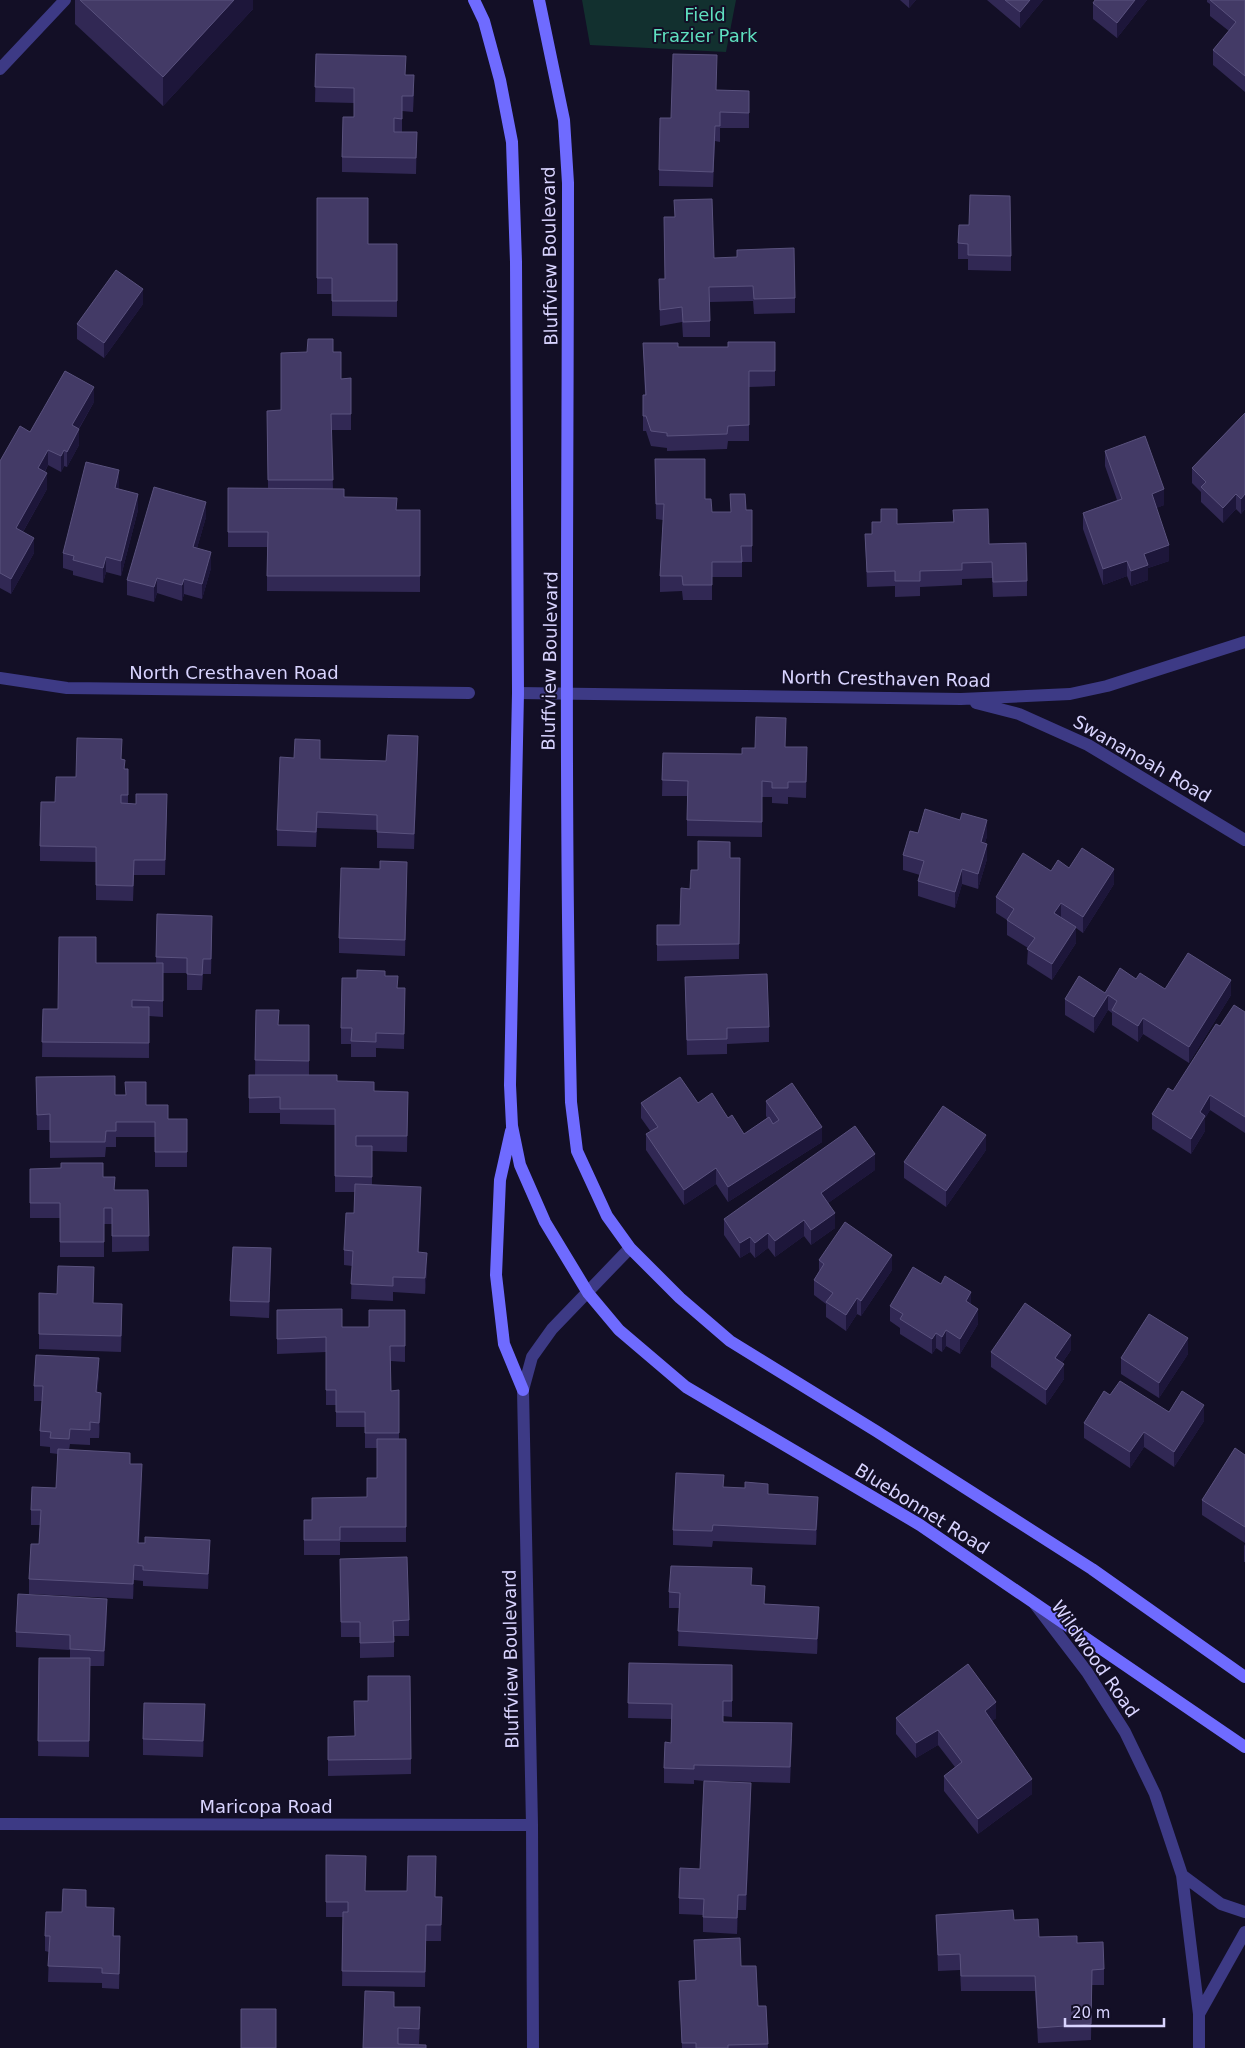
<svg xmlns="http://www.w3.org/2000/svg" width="1245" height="2048" viewBox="0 0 1245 2048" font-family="'DejaVu Sans',sans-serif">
<rect width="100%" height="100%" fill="#130f26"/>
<path fill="#12302f" d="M582,0H736L726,52L590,45Z"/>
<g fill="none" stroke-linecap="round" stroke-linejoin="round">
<path stroke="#3d3a85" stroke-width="12" d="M0,69L65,0"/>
<path stroke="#3d3a85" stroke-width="12" d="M0,678L67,688L469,693
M518,693L961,699L1070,694L1107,686L1245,642
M976,703L1019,714L1088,745L1245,840
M1035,1604L1087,1672L1125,1732L1155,1794L1182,1875L1199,2014
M0,1824L532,1825
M1182,1875L1221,1904L1245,1912
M533,2048L532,1825L523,1390L532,1357L552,1329L630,1248
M1199,2048V2014L1245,1932"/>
<path stroke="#6f6bff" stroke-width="12" d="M474,0L484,21L500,80L512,142L516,262L518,693L510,1085L512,1126L520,1165L545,1222L588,1293L619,1330L686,1387L920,1525L1245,1747
M539,0L564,120L568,183C568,489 564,796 571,1102L577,1151L607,1216L630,1248L680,1298L730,1341L876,1431L1092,1569L1245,1677
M511,1131L500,1180L496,1275L504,1344L523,1390"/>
</g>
<path fill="#312854" d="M75,0H253V9L163,106L75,24Z
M900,0H916L909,8Z
M987,0H1043L1020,28Z
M1147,0L1117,38L1093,19V3Z
M1207,0H1245V92L1213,65V50L1229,31L1210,16V4L1207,2Z
M316,54L406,75L414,91L413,112L402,111V132H417L416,174L342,172V157L354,117V103L315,102Z
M717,90L749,91V128H720V142L715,141L713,187L659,186V170L671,118Z
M317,198L368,244H397V317L332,316V294H317Z
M664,217H674L714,258L795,298V313L754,314L753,301L710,302V337H683L682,322L660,326L659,279H665Z
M969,225L1011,256V271L968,270V259H958V243Z
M143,304L104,358L77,339V324Z
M775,342V386L749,387V441H728L727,449L667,451V448L651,446L646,431H643V395H645L643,343L678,347H728Z
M333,352L341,379L351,378V430H331L333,489L344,497L397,510H420V592L267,591V547H228V488H268L267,411L281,410Z
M94,402L79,429V445L67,467L64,466L61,472L48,465L45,472L47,489L23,532L34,553L11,594L0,588V461L30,432Z
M1245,413V509L1241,514L1236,509L1223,523L1201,502V492L1192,483V468Z
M1105,451L1164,505L1156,508L1169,561L1148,568V580L1131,586L1127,576L1103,585L1083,529V513L1117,500L1105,466Z
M655,459L705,499L712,512H730L752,510V562H742V577H712V600H683L682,591L660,592V576L663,520L656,519Z
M119,486L118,489L138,510L121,576L106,572L103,583L73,575V571L63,568V553Z
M953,510L1027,581V596L993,597L992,578L962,579V585L920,587V596L895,597V586L867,587L865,534H872V522L897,524L953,522Z
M206,517L197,548L211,568L202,599L184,594L182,601L157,593L154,602L127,595V580Z
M785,747H807L806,798L788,797V804L772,803V797H762V837L687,836V796H662L663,753L742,754L755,748Z
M418,752L414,849L377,848V830L317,828L316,847L277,846V830L320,759L386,761Z
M122,759L125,769H128V803L167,810L165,875H134L133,901L96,900V862L40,861V846L55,802L76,777Z
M918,833L987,836L985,843L987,859L978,889L962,884L955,908L918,896V881L920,875L903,870V855Z
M730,858H740L739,959L657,961V925H680L690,889L698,870Z
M1069,868L1114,884L1083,933L1076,928V943L1052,980L1027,964L1028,948L1007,935V920L996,913V897L1051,871Z
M380,869L407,877L405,956L339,953V938Z
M157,914L212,931L211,974H203L202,990H187V973H163V1017L149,1016V1058L42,1057L43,1009H58L96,963H156Z
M385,976L398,988H405L404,1049L376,1048V1057H351V1044H341V1028L357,978Z
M685,977L769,1027V1042L727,1044V1054L687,1055Z
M1136,979L1165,989L1231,995L1189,1063L1143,1034L1138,1042L1112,1025V1013L1108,1010L1094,1033L1065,1015V999L1105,993Z
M256,1010L279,1025H309V1075L337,1081L374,1091L408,1092L407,1152L372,1151V1185L421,1203L419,1252L427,1268L425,1294L393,1292V1301L351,1299L352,1266L344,1265V1250L354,1213L355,1192H335V1125L280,1124V1113H249V1075H255Z
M1245,1012V1133L1210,1110L1205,1118V1131L1191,1154L1152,1129V1114L1173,1091L1220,1026Z
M36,1077L115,1095L146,1105L168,1119H187V1167H155V1137H116V1147H106L105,1157L50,1158V1130H37Z
M766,1101L822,1142L728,1202L716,1184L684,1205L646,1150V1134L651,1132L641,1118V1103H698L728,1118L744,1134L767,1118L766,1116Z
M986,1150L946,1207L904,1178V1162Z
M30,1169L103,1177L115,1190H148L149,1251L112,1252V1224H104V1257H60V1218H30Z
M875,1170L828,1203L835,1228L811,1245L804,1236L775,1257L768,1248L755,1258L750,1252L740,1258L724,1235V1219Z
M819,1260L892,1270L861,1316L857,1314L846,1331L826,1317V1304L814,1295V1280L819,1271Z
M271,1264L269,1318L230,1316V1301Z
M94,1283L93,1303L122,1320L121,1352L39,1349V1293L57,1294Z
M971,1304L978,1324L960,1354L946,1346L942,1352L936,1348L932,1354L900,1334V1328L890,1321V1306Z
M277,1310L342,1327H369L405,1310V1362L391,1361V1391L399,1390V1439H406V1542H340V1555H304V1520H312L367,1497L377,1478V1448H365V1427H336V1405H326V1352L277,1354Z
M1071,1350L1062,1363L1064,1379L1046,1405L991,1367V1352Z
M1188,1354L1159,1398L1121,1374V1358Z
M99,1374L97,1392L101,1408L99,1438H90V1445L70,1444L69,1450L130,1464L142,1480L139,1543L210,1555L208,1589L143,1586V1581L134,1580L133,1599L29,1594V1579L39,1544L40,1525H31V1510L56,1488L58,1454L50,1453V1447L40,1446V1431L42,1401H34V1386Z
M1110,1395L1169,1412L1204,1421L1174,1467L1144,1447L1130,1468L1084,1438V1423Z
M1245,1455V1543L1202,1515V1500Z
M724,1487L768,1494L818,1512L816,1545L713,1541L712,1547L673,1545V1530Z
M1245,1544V1562H1244V1546Z
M340,1559L409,1620V1636H394V1657L360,1658V1637H341Z
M752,1585L765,1604L819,1622L817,1654L678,1646L679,1608H669V1592Z
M107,1614L104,1666H90L89,1757L38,1756L39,1658H70V1650L16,1647V1632Z
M629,1663L732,1665V1717L723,1716V1722L792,1739L790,1783L713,1781L751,1798L746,1910H738L737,1934L703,1932V1915L679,1914V1898L700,1869L704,1781L694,1780V1784L664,1783V1768L671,1743L672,1719L628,1718Z
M896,1718H996L992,1721L1032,1794L978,1834L944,1791V1776L955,1767L938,1745L916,1758L896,1734Z
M205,1720L203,1757L143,1755V1739Z
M328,1737L411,1759V1774L328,1776Z
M326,1855L366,1891L442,1897L441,1941H426L425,1987L342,1986L343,1917H326Z
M86,1907L114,1923V1936L120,1951L119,1989L102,1988V1983L48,1982L49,1952L45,1951V1936L62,1912Z
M936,1915L1014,1920L1039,1937L1077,1943L1104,1969V1985H1092L1091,2040L1038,2043L1035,1991H961L960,1970L938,1971Z
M694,1940L741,1966L758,2006H766L768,2048H682L679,1981L695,1980Z
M394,2007L420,2023L419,2044L363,2048Z"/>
<path fill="#1d163a" d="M234,0H253V9L163,106V77Z
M909,0H916L909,8Z
M1030,0H1043L1020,28V12Z
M1135,0H1147L1117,38V23Z
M143,289V304L104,358V343Z
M94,387V402L72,440V425Z
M79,429V445L67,467V452Z
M48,450V465L38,484V468Z
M64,450V466L61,472V456Z
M119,470V486L115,504V488Z
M47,473V489L16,544V528Z
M1164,489V505L1152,510V494Z
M138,494V510L121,576V561Z
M1236,494V509L1223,523V508Z
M1245,494V509L1241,514V499Z
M206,502V517L193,562V547Z
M34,538V553L11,594V579Z
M1169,545V561L1148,568V580L1131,586V571L1144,554Z
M211,552V568L202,599V584Z
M106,557V572L103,583V568Z
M1127,561V576L1103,585V569Z
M157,578V593L154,602V587Z
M184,579V594L182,601V585Z
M418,736V752L414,849V834Z
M987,820V836L981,857V842Z
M987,844V859L978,889V874Z
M407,862V877L405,956V940Z
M962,869V884L955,908V892Z
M1114,869V884L1083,933V917Z
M1061,903V918L1054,913Z
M212,916V931L211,974V959Z
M1076,927V943L1052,980V964Z
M1231,980V995L1189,1063V1047Z
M1108,995V1010L1094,1033V1017Z
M1143,1018V1034L1138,1042V1026Z
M1210,1095V1110L1205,1118V1131L1191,1154V1139L1200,1112Z
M822,1127V1142L728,1202V1187Z
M986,1135V1150L946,1207V1191Z
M875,1154V1170L821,1208V1193Z
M716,1168V1184L684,1205V1190Z
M421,1187V1203L418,1268V1252Z
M835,1213V1228L811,1245V1230Z
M804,1220V1236L775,1257V1241Z
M768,1233V1248L755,1258V1243Z
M750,1237V1252L740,1258V1243Z
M271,1248V1264L269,1318V1302Z
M427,1253V1268L425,1294V1278Z
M892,1255V1270L861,1316V1301Z
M971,1292V1307L966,1301Z
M857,1298V1314L846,1331V1315Z
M122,1304V1320L121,1352V1336Z
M978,1309V1324L960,1354V1339Z
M946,1330V1346L942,1352V1337Z
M936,1333V1348L932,1354V1339Z
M1071,1335V1350L1055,1373V1358Z
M1188,1338V1354L1159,1398V1383Z
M99,1358V1374L96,1408V1392Z
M1064,1364V1379L1046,1405V1390Z
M101,1393V1408L99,1438V1423Z
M1204,1405V1421L1174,1467V1452Z
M1144,1432V1447L1130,1468V1452Z
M142,1464V1480L138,1558V1543Z
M818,1497V1512L816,1545V1530Z
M210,1540V1555L208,1589V1574Z
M134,1565V1580L133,1599V1584Z
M107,1599V1614L104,1666V1651Z
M819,1607V1622L817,1654V1639Z
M996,1702V1718L985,1726V1711Z
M205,1704V1720L203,1757V1741Z
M938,1730V1745L916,1758V1743Z
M1032,1779V1794L978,1834V1819Z
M751,1783V1798L746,1910V1895Z
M738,1895V1910L737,1934V1918Z"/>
<path fill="#433a66" stroke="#5a527e" d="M80,0H234L163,77Z
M1005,0H1030L1020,12Z
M1095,0H1135L1117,23L1093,3Z
M1210,0H1245V76L1213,50L1236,22Z
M316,54L406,56L405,75H414L413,96H402V119L394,118V132H417L416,158L342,157L343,117H354V88L315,87Z
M673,54L717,55L716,90L749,91V113L720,112V126H715L713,172L659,170L660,118H671Z
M970,195L1010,196L1011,256L968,255V244L958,243L959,225H969Z
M317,198H368V244H397V301H332V278H317Z
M712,199L714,258L737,257V250L794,248L795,298L754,299L753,286L709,287L710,321L683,322L682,307L660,310L659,279H665L664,217H675L674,200Z
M116,270L143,289L104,343L77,324Z
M308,339H333V352H341V379L351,378V414H331L333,480H268L267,411L281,410V353L307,352Z
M728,342H775V371H749V425L728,426L727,434L667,436V433L651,431L646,416H643V395H646L643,343H678V347H728Z
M65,371L94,387L72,425L79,429L67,452L64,450L61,456L48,450L38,468L47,473L16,528L34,538L11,579L0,573V461L20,426L30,432Z
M1245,413V494L1241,499L1236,494L1223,508L1201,487L1206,482L1192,468Z
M1145,436L1164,489L1152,494L1169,545L1144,554L1148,565L1131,571L1127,561L1103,569L1083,513L1122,499L1105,451Z
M655,459H705V499H711L712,512H731L730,494H745L746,510H752V546H741L742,562H712V585H683L682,576H660L664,504H656Z
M86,462L119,470L115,488L138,494L121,561L106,557L103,568L73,560L74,556L63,553Z
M154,487L206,502L193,547L211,552L202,584L184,579L182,585L157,578L154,587L127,580Z
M228,488L344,489V497L397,498L396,510H420V576H267L268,532H228Z
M881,509H897V524L954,522L953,510L988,509L989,544L1026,543L1027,581L993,582L992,562L962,563V570L920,571V581H895V571L867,572L865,534H872V522H881Z
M756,717L786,718L785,747H807L806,782H788V788H772V782L762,781V822L687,820L688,781L662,780L663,753L742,754V748H755Z
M388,735L418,736L414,834L377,832V815L317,812L316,832L277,830L280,757L294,758L295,739L320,740V759L386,761Z
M77,738L122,739L121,759L125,760L124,769H128V795H121V803L136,804V794H167L165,860H134L133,886L96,885V847L40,846L41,802H55L56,777H76Z
M925,809L960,820L962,813L987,820L981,842L987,844L978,874L962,869L955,892L918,881L924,861L903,855L910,831L918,833Z
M698,841L730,842V858H740L739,944L657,945V925H680L681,888L690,889L691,870H698Z
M1082,848L1114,869L1083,917L1061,903L1054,913L1076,927L1052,964L1027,949L1035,938L1007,920L1014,909L996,897L1023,853L1051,871L1058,860L1069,868Z
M380,861L407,862L405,940L339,938L341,868L380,869Z
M157,914L212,916L211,959H203L202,975L187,974V958L156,957Z
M59,937H96V963H163V1001L132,1000V1007H149V1043L42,1042L43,1009H58Z
M1188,953L1231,980L1189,1047L1143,1018L1138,1026L1112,1010L1117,1001L1108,995L1094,1017L1065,999L1079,976L1105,993L1120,968L1136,979L1140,973L1165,989Z
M357,970L385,971V976H398L397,988H405L404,1034L376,1033V1042L351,1041L352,1028H341L342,978H357Z
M767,974L769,1027L727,1028V1039L687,1040L685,977Z
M1234,1005L1245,1012V1117L1210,1095L1200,1112L1205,1116L1191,1139L1152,1114L1168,1088L1173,1091L1216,1024L1220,1026Z
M256,1010H279L278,1025H309V1061L255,1060Z
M249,1075H337V1081L374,1082V1091L408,1092L407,1136H356V1146H372V1177L335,1176V1109H280V1097L249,1098Z
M115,1076V1095H126L125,1082H146V1105H168V1119H187V1152H155V1122H116V1131H106L105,1142H50V1114L37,1115L36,1077Z
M680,1077L698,1103L712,1093L728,1118L732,1115L744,1134L769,1117L773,1124L779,1120L766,1101L792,1083L822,1127L728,1187L716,1168L684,1190L646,1134L658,1127L641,1103Z
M943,1106L986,1135L946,1191L904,1162Z
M855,1126L875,1154L821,1193L835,1213L811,1230L804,1220L775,1241L768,1233L755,1243L750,1237L740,1243L724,1219Z
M61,1163H103V1177H115L114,1190H148L149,1236H112V1208H104V1242H60V1203H30V1169L61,1168Z
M355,1184L421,1187L418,1252L427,1253L425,1278L393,1277V1286L351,1284L353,1251L344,1250L346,1213H354Z
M845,1222L892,1255L861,1301L857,1298L846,1315L826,1302L833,1293L814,1280L824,1264L819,1260Z
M233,1247L271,1248L269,1302L230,1301Z
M58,1266L94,1267L93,1303L122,1304L121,1336L39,1334V1293L57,1294Z
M913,1267L941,1284L945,1276L971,1292L966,1301L978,1309L960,1339L946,1330L942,1337L936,1333L932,1339L900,1319L903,1314L890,1306Z
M1025,1303L1071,1335L1055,1358L1064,1364L1046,1390L991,1352Z
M342,1309V1327H369V1310H405V1346H390L391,1391L399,1390V1433H365V1412H336V1390H326V1337L277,1339V1310Z
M1149,1314L1188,1338L1159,1383L1121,1358Z
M36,1355L99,1358L96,1392L101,1393L99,1423L90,1422V1430L70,1429L69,1439L50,1438L51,1432L40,1431L43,1386H34Z
M1120,1381L1169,1412L1182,1391L1204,1405L1174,1452L1144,1432L1130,1452L1084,1423L1104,1391L1110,1395Z
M377,1439H406V1527H340V1540H304V1520H312V1498L367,1497V1478H377Z
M1235,1448L1245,1455V1527L1202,1500Z
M58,1449L130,1453V1464H142L138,1543H145V1537L210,1540L208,1574L143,1570V1566L134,1565L133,1584L29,1579L31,1544H39L41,1510H31L32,1487L56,1488Z
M676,1473L724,1475L723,1487L745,1488V1482L768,1484V1494L818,1497L816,1530L713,1525L712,1531L673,1530Z
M407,1557L409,1620L393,1621L394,1642L360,1643V1622H341L340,1559Z
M671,1566L752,1568L751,1585L765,1586L764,1604L819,1607L817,1639L678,1631L680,1593L669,1592Z
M18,1594L107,1599L104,1651L70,1649V1635L16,1632Z
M39,1658H90L89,1741H38Z
M629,1663L732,1665V1701H723V1722L792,1723L790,1767L694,1765V1769L664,1768L665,1742L671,1743L672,1704L628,1703Z
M968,1664L996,1702L985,1711L1032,1779L978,1819L944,1776L962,1762L938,1730L916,1743L896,1718Z
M368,1676H410L411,1759L328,1760V1737L355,1736L354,1701H368Z
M144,1703L205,1704L203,1741L143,1739Z
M704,1781L751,1783L746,1895H738L737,1918L703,1917L704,1899L679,1898L680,1868L700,1869Z
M326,1855L366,1856L365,1891H407L408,1856H436L435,1897H442L441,1925H426L425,1972L342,1971L343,1912H348V1902H326Z
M63,1889L86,1890V1907L114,1908L113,1936H120L119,1974L102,1973V1968L48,1966L50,1936H45L46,1912H62Z
M1013,1910L1014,1920L1038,1919L1039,1937L1077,1936V1943L1103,1942L1104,1969L1092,1970L1091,2024L1038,2028L1035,1976H961L960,1954L938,1955L936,1915Z
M740,1938L741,1966H756L758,2006H766L768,2044L728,2045V2048H696V2043H682L679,1981L696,1980L694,1940Z
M365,1991L394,1992V2007H420L419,2029L398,2028V2044L426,2045V2048H363Z
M241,2009H276V2048H241Z"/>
<g text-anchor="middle" stroke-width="4" stroke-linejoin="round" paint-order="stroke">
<g font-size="18" fill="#5fe0c0" stroke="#130f26">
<text x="705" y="21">Field<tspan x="705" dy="21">Frazier Park</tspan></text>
</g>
<g font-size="18" fill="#d9d4ff" stroke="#130f26">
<text transform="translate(550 256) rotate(-91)" y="6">Bluffview Boulevard</text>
<text transform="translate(550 661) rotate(-89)" y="6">Bluffview Boulevard</text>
<text x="234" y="679">North Cresthaven Road</text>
<text transform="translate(886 679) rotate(1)" y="6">North Cresthaven Road</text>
<text transform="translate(1142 759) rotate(30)" y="6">Swananoah Road</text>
<text transform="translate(922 1509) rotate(32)" y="6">Bluebonnet Road</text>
<text transform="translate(511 1659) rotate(-91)" y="6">Bluffview Boulevard</text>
<text transform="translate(1095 1659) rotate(55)" y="6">Wildwood Road</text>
<text x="266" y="1813">Maricopa Road</text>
</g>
</g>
<path d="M1065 2018v8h99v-8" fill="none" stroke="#d9d4ff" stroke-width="2.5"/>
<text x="1072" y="2018" font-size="15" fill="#d9d4ff" stroke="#130f26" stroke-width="4" paint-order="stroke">20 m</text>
</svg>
